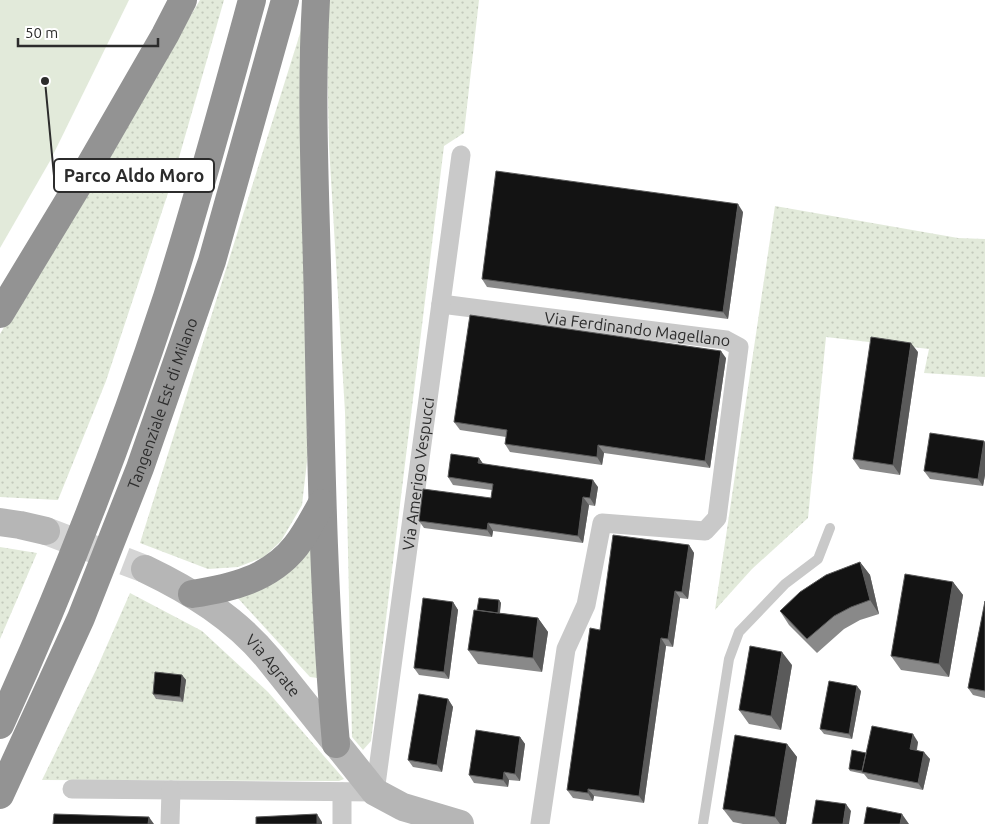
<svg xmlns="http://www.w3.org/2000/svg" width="985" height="824" viewBox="0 0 985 824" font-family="Ubuntu,sans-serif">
<defs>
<pattern id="grass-dots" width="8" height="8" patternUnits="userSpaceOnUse" patternTransform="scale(1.25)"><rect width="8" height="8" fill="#e2eada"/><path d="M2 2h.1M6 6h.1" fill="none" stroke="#c2c9bb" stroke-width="1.8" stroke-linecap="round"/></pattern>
</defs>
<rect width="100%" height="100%" fill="#fff"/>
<path fill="url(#grass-dots)" d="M200,0H224L174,175L106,381L58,500L0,497V334Z
M326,0H479L464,133L444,146L371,741L363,750L352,737L345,412L329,146Z
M308,8L309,444L302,505L281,541L264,557L238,567L208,569L140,543Z
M775,206L958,238L985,239V377L924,373L929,349L826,337L808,518L752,569L715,610Z
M315,541L318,678L310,677L234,594Z
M0,547L37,553L0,639Z
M130,593L202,631L268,692L344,779L339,781L42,780L97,668Z"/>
<path fill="#e2eada" d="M0,0H129L50,161L0,248Z"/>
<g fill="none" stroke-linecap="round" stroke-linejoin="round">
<path stroke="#d5d5d5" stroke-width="28" stroke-dasharray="28 14" stroke-linecap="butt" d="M46,531L145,569"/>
<path stroke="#c9c9c9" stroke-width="10" d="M703,824L729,659L739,632L785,584L818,559L830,528"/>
<g stroke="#c9c9c9" stroke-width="19">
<path id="s1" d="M441,304L726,340L739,347L717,518L705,531L602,523L586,605L566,649L540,824"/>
<path id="s2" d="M72,789L375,792L461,155"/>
<path d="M342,792V824"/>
<path d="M170,824L171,790"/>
</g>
<g stroke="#b6b6b6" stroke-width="28">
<path d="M0,522L20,525L46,531"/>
<path id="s3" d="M145,569C191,591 235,618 268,658L375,792L403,807L460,824"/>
</g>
<g stroke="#939393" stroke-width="28">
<path d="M316,0C310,102 316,204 318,306C321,452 323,598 336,744"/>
<path d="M0,314L86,172L165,35L183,0"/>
<path d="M192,594C231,588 270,579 296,546C306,533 314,518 322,503"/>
<path d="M0,725C64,585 119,443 167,297C198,199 225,99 252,0"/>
<path id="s4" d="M0,795L81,618L140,468L212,261L285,0"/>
</g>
</g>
<path fill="#898989" d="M743,212L728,319L487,287L482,279Z
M918,352L900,475L860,469L853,459Z
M726,358L710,468L604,453L602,465L510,452L505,444L506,437L460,430L454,422Z
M984,441L985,443V475L983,486L930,479L924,471Z
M479,458L483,464L598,487L595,506L589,505L583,543L493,531L492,537L424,528L419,521L491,498L492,490L453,485L448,477Z
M689,545L694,553L688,599L680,598L673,647L666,646L644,803L594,796L593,801L573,798L567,790L600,630Z
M860,562L870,575L879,614L860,620L844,629L817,653L789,625L780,611Z
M953,582L963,595L949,677L901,670L891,656Z
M499,600L501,603L500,613L538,618L548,632L542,672L478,664L468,650L477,610Z
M985,601V698L973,695L968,688Z
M453,602L458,610L449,679L419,675L414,668Z
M792,665L781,730L749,724L739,710Z
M182,675L186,680L183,702L156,699L153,694Z
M861,691L852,739L824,734L820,729Z
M448,699L453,707L442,772L413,767L408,760Z
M520,737L525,744L520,781L509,780L508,787L474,783L469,775Z
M918,742L917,750L930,759L923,790L868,779L864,774L850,771L849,769L866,753Z
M787,744L797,757L786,824H743L733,822L723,809Z"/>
<path fill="#5a5a5a" d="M738,204L743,212L728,319L723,312Z
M911,343L918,352L900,475L893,465Z
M721,351L726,358L710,468L705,461Z
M984,441L985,443V475L983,486L978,479Z
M598,445L604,453L602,465L597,457Z
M479,458L484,465L478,463Z
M593,480L598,487L595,506L590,498Z
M583,497L589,505L583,543L578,536Z
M488,523L493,531L492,537L487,530Z
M689,545L694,553L688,599L682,592Z
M860,562L870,575L879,614L870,600Z
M953,582L963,595L949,677L939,664Z
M675,591L680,598L673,647L668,639Z
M499,600L501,603L498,625L496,623Z
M453,602L458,610L449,679L444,672Z
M538,618L548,632L542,672L533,658Z
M661,638L666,646L644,803L639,796Z
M782,652L792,665L781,730L771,716Z
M182,675L186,680L183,702L180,697Z
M857,686L861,691L852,739L849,734Z
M448,699L453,707L442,772L437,765Z
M913,734L918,742L915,757L910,749Z
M520,737L525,744L520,781L515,774Z
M787,744L797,757L786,824H780L775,817Z
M924,752L930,759L923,790L918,783Z
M504,772L509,780L508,787L503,780Z
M588,789L594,796L593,801L588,793Z
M846,804L851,811L849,824H843Z
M317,814L322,822V824H317Z
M902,814L909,824H900Z
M149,817L154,824H148Z"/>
<path fill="#131313" stroke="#5a5a5a" d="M496,171L738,204L723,312L482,279Z
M470,315L721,351L705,461L598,445L597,457L505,444L507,430L454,422Z
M871,337L911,343L893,465L853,459Z
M930,433L984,441L978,479L924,471Z
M451,454L479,458L478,463L593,480L590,498L583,497L578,536L488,523L487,530L419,521L423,489L491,498L493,484L448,477Z
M613,535L689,545L682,592L675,591L668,639L661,638L639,796L588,789V793L567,790L590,628L600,630Z
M860,562L870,600L851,607L834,616L807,639L780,611L800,592L826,575Z
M905,574L953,582L939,664L891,656Z
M423,598L453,602L444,672L414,668Z
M479,598L499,600L498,613L477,610Z
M985,601V691L968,688Z
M474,610L538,618L533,658L468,650Z
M750,646L782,652L771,716L739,710Z
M155,672L182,675L180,697L153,694Z
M829,681L857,686L849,734L820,729Z
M419,694L448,699L437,765L408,760Z
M872,726L913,734L910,749L924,752L918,783L862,772Z
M476,730L520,737L515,774L504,772L503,780L469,775Z
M735,735L787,744L775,817L723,809Z
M852,750L866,753L862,771L849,769Z
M816,800L846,804L843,824H812Z
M867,807L902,814L900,824H864Z
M54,814L149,817L148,824H53Z
M317,814V824H256V817Z"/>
<g text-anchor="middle" stroke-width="5" stroke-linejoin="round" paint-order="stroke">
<g font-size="16" fill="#2c2c2c" stroke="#fff">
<text dy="6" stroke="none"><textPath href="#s1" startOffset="198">Via Ferdinando Magellano</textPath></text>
<text dy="6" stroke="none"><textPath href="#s4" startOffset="424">Tangenziale Est di Milano</textPath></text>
<text dy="6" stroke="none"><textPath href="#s2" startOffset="624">Via Amerigo Vespucci</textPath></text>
<text dy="6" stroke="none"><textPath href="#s3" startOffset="162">Via Agrate</textPath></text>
</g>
</g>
<path fill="none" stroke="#2c2c2c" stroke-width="2" d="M45 81L54 176"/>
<circle fill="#2c2c2c" stroke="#fff" stroke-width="2" cx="45" cy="81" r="5"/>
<rect fill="#fff" stroke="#2c2c2c" stroke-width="2" x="54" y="159" width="160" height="33" rx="5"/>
<g font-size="18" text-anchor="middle" font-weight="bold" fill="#2c2c2c">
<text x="134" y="182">Parco Aldo Moro</text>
</g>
<path d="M18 38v8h140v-8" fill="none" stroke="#2c2c2c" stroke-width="2.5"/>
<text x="25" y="38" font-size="15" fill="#2c2c2c" stroke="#ffffff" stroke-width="4" paint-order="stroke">50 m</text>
</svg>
